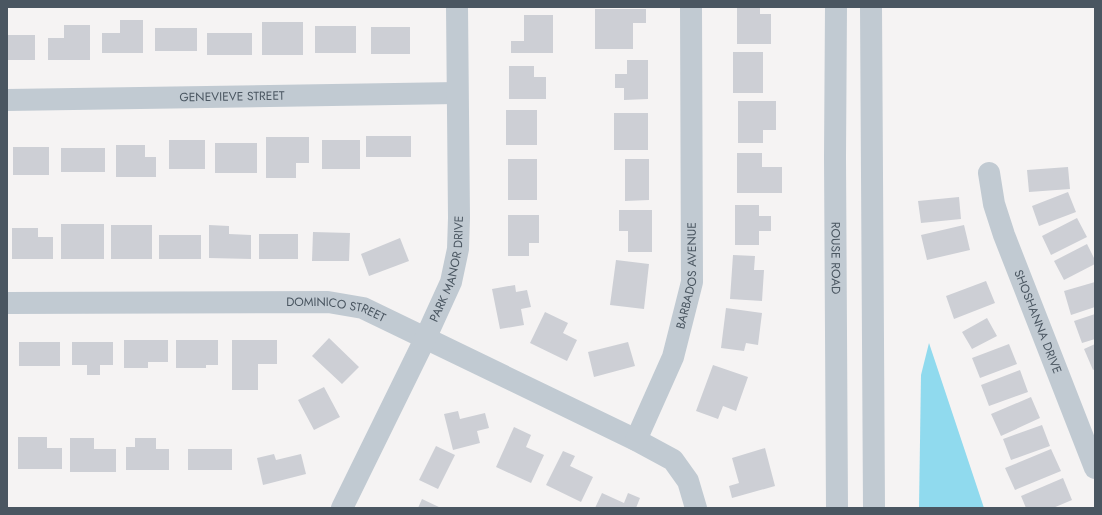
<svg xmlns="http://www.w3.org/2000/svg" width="1102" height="515" viewBox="0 0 1102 515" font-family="Jost,sans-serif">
<rect width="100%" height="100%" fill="#f5f3f3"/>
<path fill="#90daee" d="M929,343L984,508H919L921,375Z"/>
<path fill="#cdcfd5" d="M737,7H760V14H771V44H737Z
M595,9H646V23H633V49H595Z
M524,15H553V53H511V41H524Z
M120,20H143V53H102V33H120Z
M262,22H303V55H262Z
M64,25H90V60H48V38H64Z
M315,26H356V53H315Z
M371,27H410V54H371Z
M155,28H197V51H155Z
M207,33H252V55H207Z
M7,35H35V60H7Z
M733,52H763V93H733Z
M627,60H648V99L624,100V88H615V74H627Z
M509,66H534V77H546V99H509Z
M738,101H776V130H763V143H738Z
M506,110H537V145H506Z
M614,113H648V150H614Z
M366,136H411V157H366Z
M266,137H309V163H296V178H266Z
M169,140H205V169H169Z
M322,140H360V169H322Z
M215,143H257V173H215Z
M116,145H145V157H156V177H116Z
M13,147H49V175H13Z
M61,148H105V172H61Z
M737,153H762V167H782V193H737Z
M508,159H537V200H508Z
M625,159H649V200L625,201Z
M1068,167L1070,189L1029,192L1027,170Z
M1068,192L1076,212L1039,226L1032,206Z
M959,197L961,219L921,223L918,201Z
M735,205H759V216H771V231H759V245H735Z
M619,210H652V252H628V231H619Z
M508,215H539V243H529V256H508Z
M1077,218L1087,237L1051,255L1042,236Z
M61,224H104V259H61Z
M111,225H152V259H111Z
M209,225L229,226V234L251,235V259L209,258Z
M964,225L970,250L927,260L921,235Z
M12,228H38V237H53V259H12Z
M313,232L350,233L349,261H312Z
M259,234H298V259H259Z
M159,235H201V259H159Z
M400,238L409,261L369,276L361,254Z
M1087,244L1095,260V264L1064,280L1054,261Z
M733,255L755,256L754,270H764L762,301L730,299Z
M616,260L649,264L644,309L610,305Z
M986,281L995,303L954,319L946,296Z
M1095,282V307L1071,315L1064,291Z
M515,285L516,292L527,290L531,307L521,309L524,325L500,329L492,289Z
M726,308L762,313L758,345L746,343L744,351L721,348Z
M545,312L568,323L563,333L577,340L567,361L530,343Z
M1095,314V339L1082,343L1074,321Z
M987,318L997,336L972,349L962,332Z
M329,338L359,367L342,384L312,356Z
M124,340H168V362H148V368H124Z
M176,340H218V365H206V368H176Z
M232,340H277V364H258V390H232Z
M19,342H60V366H19Z
M72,342H113V365H100V375H87V365H72Z
M628,342L635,366L594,377L588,352Z
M1009,344L1017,364L980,378L972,358Z
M1095,344V369L1093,370L1084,349Z
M713,365L748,377L736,411L723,406L718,419L696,411Z
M1020,370L1028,392L989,406L981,385Z
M324,387L340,417L314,430L298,400Z
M1031,397L1040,418L1001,436L991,414Z
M458,411L460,419L485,413L489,428L477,431L480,443L453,450L444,414Z
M1042,425L1050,446L1011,460L1003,439Z
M514,427L531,435L526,447L544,455L531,483L496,467Z
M18,437H47V448H62V469H18Z
M70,438H94V449H116V472H70Z
M135,438H156V449H169V470H126V447H135Z
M436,446L455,455L438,489L419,480Z
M765,448L775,486L732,498L729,486L739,483L732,458Z
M188,449H232V470H188Z
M1051,449L1061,471L1015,490L1005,468Z
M563,451L575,456L570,466L593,477L581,502L546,485Z
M274,454L276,460L301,454L306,474L263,485L257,458Z
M1063,478L1072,500L1053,508H1026L1021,496Z
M602,493L624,503L628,493L640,498L636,508H595Z
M422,499L441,508H418Z"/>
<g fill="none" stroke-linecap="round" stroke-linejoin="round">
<g stroke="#c1cad2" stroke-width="22">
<path id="s1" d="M836,7L835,157L837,508"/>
<path d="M871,7L874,508"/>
<path id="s2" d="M7,100L457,93"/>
<path id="s3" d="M989,173L994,204L1004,235L1095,468"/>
<path id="s4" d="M7,303L328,302L363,308L636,440L673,460L688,481L696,508"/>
<path id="s5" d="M636,440L673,357L692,282L691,7"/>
<path id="s6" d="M342,508L425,339L451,282L458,249L459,218L457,7"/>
</g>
</g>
<g text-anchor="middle" stroke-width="3" stroke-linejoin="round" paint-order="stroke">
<g font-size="12" fill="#4a5661" stroke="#fff">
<text dy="4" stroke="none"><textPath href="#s2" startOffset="225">GENEVIEVE STREET</textPath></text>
<text dy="4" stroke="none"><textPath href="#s1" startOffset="251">ROUSE ROAD</textPath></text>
<text dy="4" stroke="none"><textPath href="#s6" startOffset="263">PARK MANOR DRIVE</textPath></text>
<text dy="4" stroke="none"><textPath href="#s5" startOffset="174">BARBADOS AVENUE</textPath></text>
<text dy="4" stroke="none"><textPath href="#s4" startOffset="330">DOMINICO STREET</textPath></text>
<text dy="4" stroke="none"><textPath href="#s3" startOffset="157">SHOSHANNA DRIVE</textPath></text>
</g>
</g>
<rect width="1102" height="515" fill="none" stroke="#4a5661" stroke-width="16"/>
</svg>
